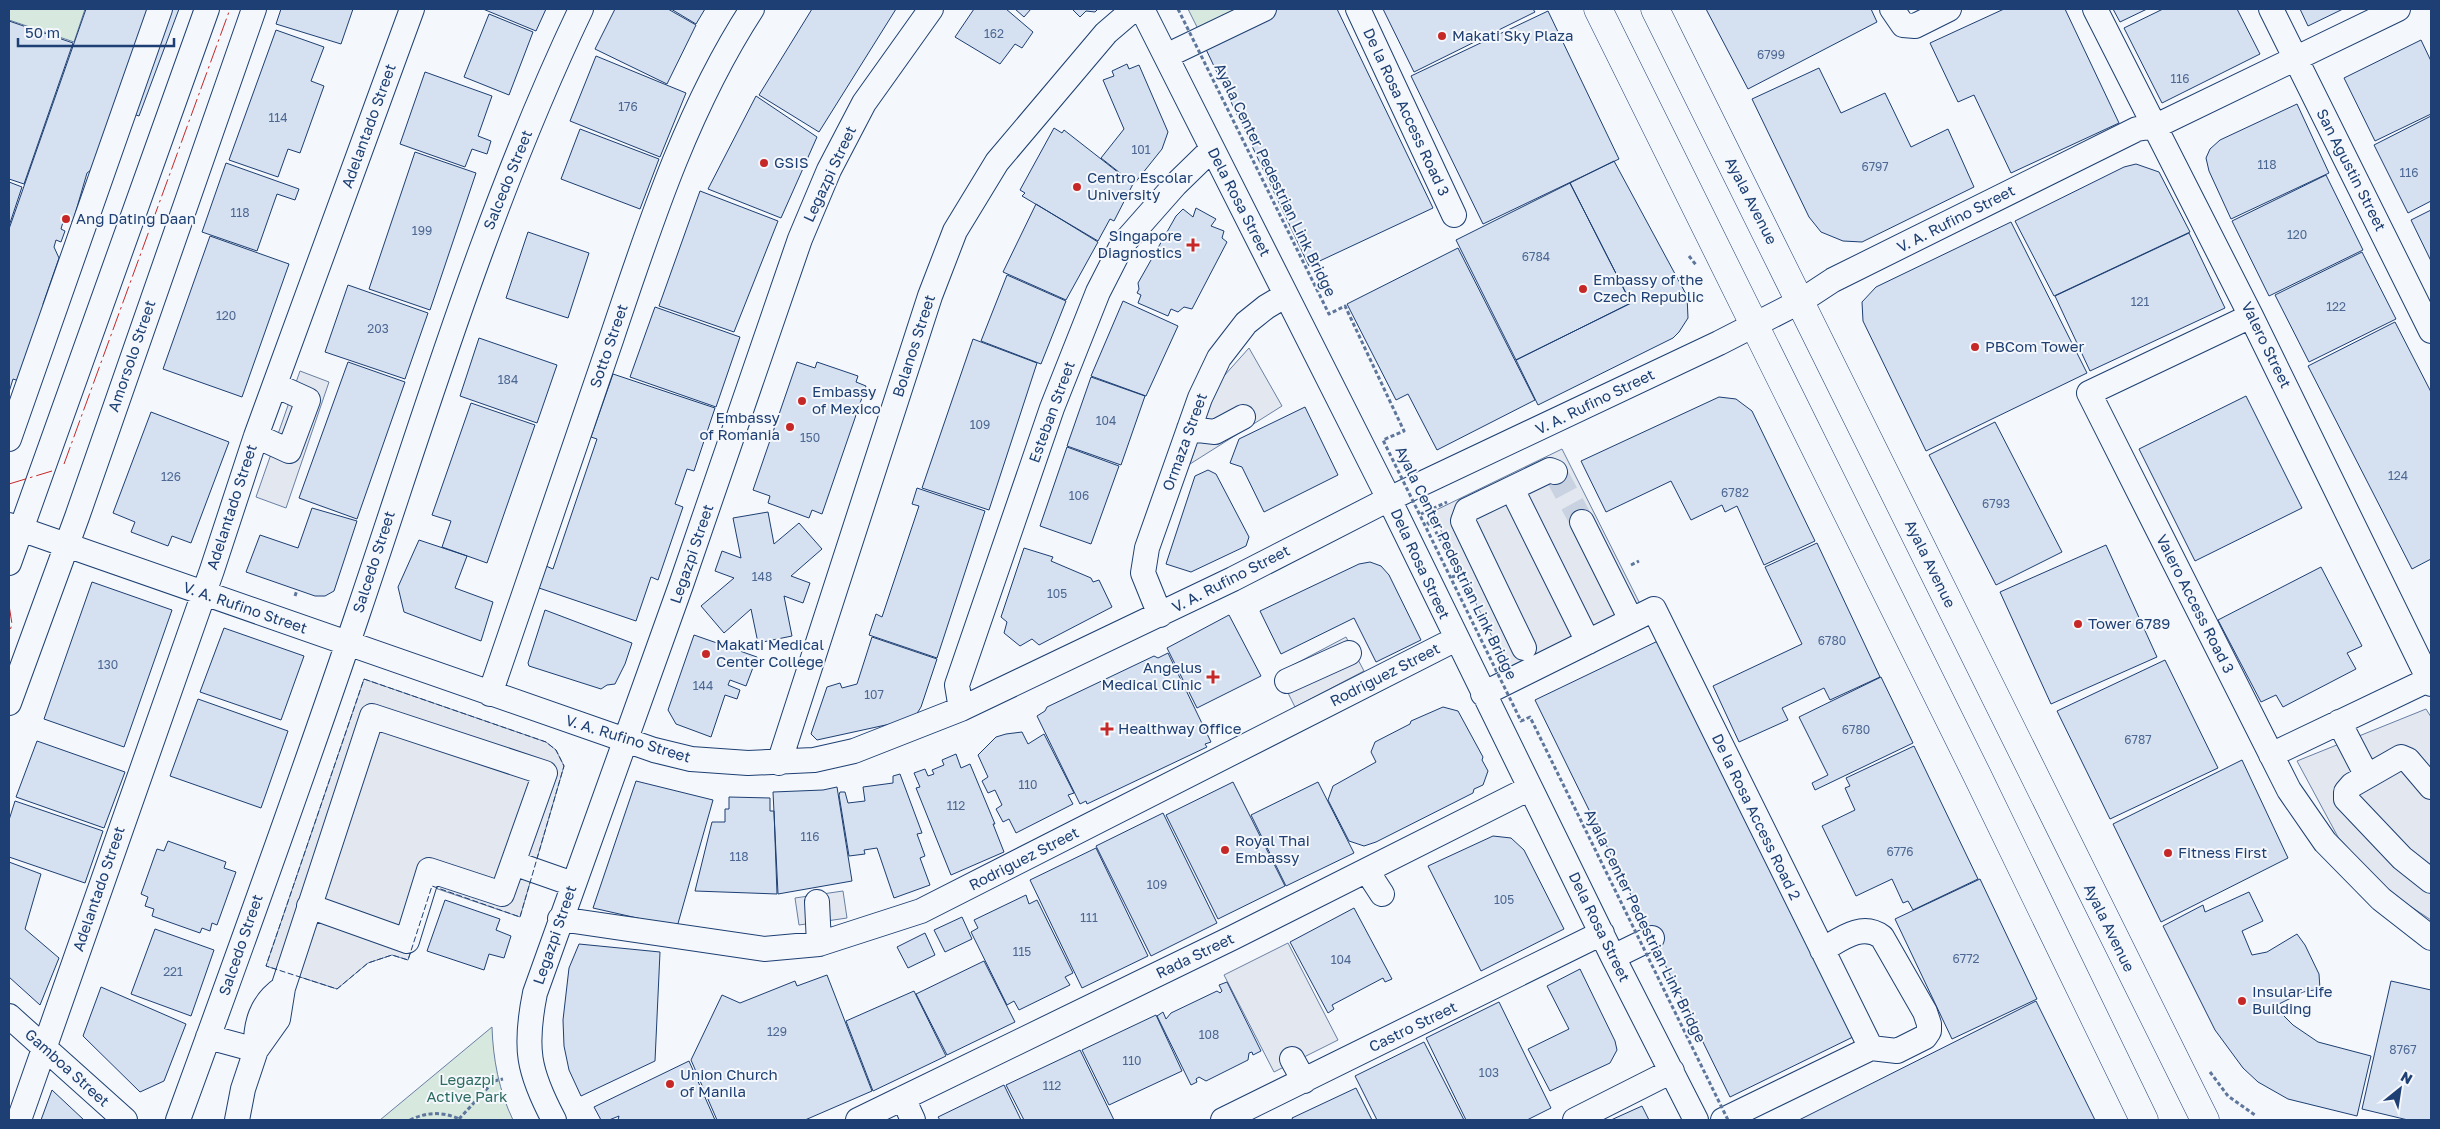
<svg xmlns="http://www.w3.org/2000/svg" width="2440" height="1129" viewBox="0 0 2440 1129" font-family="'Golos Text',sans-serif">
<rect width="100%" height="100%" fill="#f4f7fb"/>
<path fill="#d7e8df" stroke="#687fa3" d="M9,9H85L74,42L9,20Z
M1188,9H1260L1202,37Z
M492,1027C493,1059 499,1091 513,1120H380Z"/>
<path fill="#e3e8f0" stroke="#687fa3" d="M1249,348L1282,406L1190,464L1206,413L1223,377Z
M300,371L329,382L286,508L256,497Z
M1562,449L1640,604L1507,668L1432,512Z
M1346,637L1364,671L1295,707L1278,673Z
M364,679L546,742L556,750L564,766L520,917L432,887L408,960L392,955L368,963L337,989L266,966Z
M2426,709L2431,717V920L2386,890L2338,837L2297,761Z
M843,891L847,918L799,925L795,898Z
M1288,943L1338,1040L1274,1072L1224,975Z"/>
<path fill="#d5e0f0" stroke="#1d3f73" d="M86,9H179L139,116L113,107L100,163L87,173L73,221L63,222L61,229L65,231L61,242L56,240L54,247L59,258L43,304L49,316L19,381L13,379L9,392V229Z
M281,9H353L341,44L276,24Z
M483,9H546L536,31Z
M615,9H668L696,25L667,84L595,49Z
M671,9H705L696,24Z
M812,9H896L819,132L759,95Z
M974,9H1006L1033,32L1022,48L1015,44L1000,64L955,37Z
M1015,9H1031L1024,17Z
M1072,9H1098L1095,12L1086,11L1080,17Z
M1275,9H1337L1433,208L1309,266L1203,43Z
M1383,9H1533L1535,12L1414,72Z
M1706,9H1871L1877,22L1748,89Z
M2004,9H2065L2119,123L2011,173L1974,95L1958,102L1930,43Z
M2113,9H2147L2120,22Z
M2163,9H2237L2260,54L2162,103L2124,28Z
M2300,9H2343L2308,26Z
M1548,11L1619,159L1483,224L1411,76Z
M489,14L533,32L509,95L464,77Z
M9,21L73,43L24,184L9,179Z
M276,30L324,47L311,81L324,86L300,153L288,149L278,177L229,160Z
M2421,40L2431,61V114L2375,141L2344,78Z
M596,56L686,93L660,157L570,121Z
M1127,64L1129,69L1139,65L1168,132L1162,149L1134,184L1101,158L1124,129L1103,80L1114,76L1112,71Z
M1819,68L1841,113L1885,93L1911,147L1948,129L1974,187L1862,242L1843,241L1821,232L1809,217L1752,99Z
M425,72L492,96L478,136L491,141L487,154L472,149L465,167L400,144Z
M756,96L817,137L781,218L708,189Z
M2297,104L2329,173L2231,219L2209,171L2206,158L2210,149L2220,140Z
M2431,116V201L2408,213L2374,145Z
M1054,128L1062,133L1064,130L1133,184L1114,221L1110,219L1098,241L1022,196L1025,193L1020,190Z
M580,129L659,159L640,209L561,179Z
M415,152L476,173L430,310L369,289Z
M1614,161L1687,296L1688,318L1679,332L1673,338L1538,405L1516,360L1631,303L1570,183Z
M226,163L299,189L295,200L277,194L257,251L202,232Z
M2136,164L2159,172L2190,232L2054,296L2015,221L2124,167Z
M2326,175L2363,250L2269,296L2232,221Z
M9,182L22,187L9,226Z
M1570,183L1631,303L1516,360L1456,240Z
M700,191L778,221L734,332L659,306Z
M1036,204L1098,242L1066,300L1003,272Z
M1196,208L1216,219L1211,226L1224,231L1222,238L1227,242L1192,309L1184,307L1178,312L1171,309L1168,316L1138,303L1141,295L1137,293L1139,289L1138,283L1176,216L1183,209L1193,217Z
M2431,210V261L2411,220Z
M2011,222L2087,373L1926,451L1863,321L1862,302L1876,287Z
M528,232L589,253L568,318L506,298Z
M2189,233L2225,308L2090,371L2055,296Z
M210,236L289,264L242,397L163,369Z
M1458,248L1535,400L1437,450L1408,394L1396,400L1347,304Z
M2362,252L2396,319L2309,362L2275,295Z
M1007,275L1066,301L1041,364L981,341Z
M348,285L428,313L405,379L325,352Z
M1123,301L1178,326L1146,396L1091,376Z
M655,307L740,337L716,407L630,377Z
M2395,322L2431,392V559L2412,569L2308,366Z
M479,338L557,365L537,423L460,396Z
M973,339L1037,363L989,510L922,488Z
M348,362L405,382L357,519L299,498Z
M797,362L815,368L817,362L858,376L856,382L866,386L822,514L812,510L809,518L768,503L770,496L753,490Z
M613,374L715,408L694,471L687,469L675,504L683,507L658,580L651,577L636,621L539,588L546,566L553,569L597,439L591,437Z
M1091,377L1145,396L1121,465L1067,446Z
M2246,396L2302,508L2195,561L2139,449Z
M1719,397L1736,399L1752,411L1815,541L1764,565L1737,506L1725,512L1722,505L1691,520L1671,481L1606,512L1581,461Z
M471,403L535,425L487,563L442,547L451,521L432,515Z
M1305,407L1338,475L1264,512L1242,467L1230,463L1239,439Z
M151,412L229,442L191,543L172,536L168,546L131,532L135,522L113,513Z
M1995,422L2062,552L1996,585L1929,455Z
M1067,447L1119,466L1091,544L1040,526Z
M1208,470L1216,474L1249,537L1246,546L1191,572L1166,564L1195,476Z
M917,488L985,511L937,658L869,635L876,614L882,617L919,506L912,504Z
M312,508L357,521L334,591L325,596H315L246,572L260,535L298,548Z
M768,512L774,544L799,523L822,549L791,576L810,583L803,603L784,596L792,636L758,643L751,609L724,633L701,606L734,578L715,571L722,551L741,558L733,518Z
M419,540L467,556L455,588L493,602L481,641L404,612L398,587Z
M1817,543L1880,677L1830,700L1824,688L1782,708L1788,720L1739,742L1713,686L1802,644L1765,567Z
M2106,545L2157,657L2051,704L2000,592Z
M1024,548L1053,557L1051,561L1091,578L1093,582L1099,580L1112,607L1039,645L1032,639L1020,646L1004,633L1007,622L1001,617Z
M1370,562L1381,566L1389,575L1421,640L1376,662L1354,618L1281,654L1260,611L1359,564Z
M2321,567L2362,646L2347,653L2356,669L2283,707L2276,695L2261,702L2218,620Z
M92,582L172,610L124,747L44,719Z
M545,610L632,643L625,664L615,684L607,685L601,689L529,666L528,663Z
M1229,615L1261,676L1197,708L1167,648Z
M224,628L304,656L281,720L200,692Z
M694,635L757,657L746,686L730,680L728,685L740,690L737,699L725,695L711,737L676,724L668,710Z
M872,637L937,659L921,707L916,715L904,721L817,740L811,734L827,687L840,683L842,688L857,684Z
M1662,639L1857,1035L1730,1097L1535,700Z
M1168,653L1211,742L1205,744L1207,747L1087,804L1086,801L1080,804L1037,716L1045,711L1047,707L1154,656L1158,658Z
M2165,660L2218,768L2110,819L2057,711Z
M1881,677L1913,743L1815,790L1812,783L1828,775L1799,717Z
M198,699L288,731L261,808L170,776Z
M1443,707L1458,711L1483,757L1482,760L1488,771L1483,785L1474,789L1473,793L1376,842L1364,846L1349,841L1328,800L1333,786L1376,762L1371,752L1375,742L1410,724L1411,721Z
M1022,732L1028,744L1044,734L1074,793L1068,795L1073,804L1016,833L1009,819L1003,822L996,809L1002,805L995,790L988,793L982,781L988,777L978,755L996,737L1006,734Z
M37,741L125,772L104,828L16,797Z
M1914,746L1978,879L1913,910L1908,901L1903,903L1892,879L1856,896L1822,826L1855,810L1845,788L1850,786L1846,778Z
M956,754L961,768L970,764L995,824H993L1004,852L951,875L916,788L920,787L914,773L925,769L928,776L934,774L932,770L944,765L942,760Z
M2242,760L2288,858L2161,922L2113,824Z
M900,774L922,833L917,834L925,856L920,858L930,885L894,898L877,848L864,850L865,854L849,856L839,795L840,792H845L848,803L865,801L863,787L893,783V776Z
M636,781L713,800L677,927L593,908Z
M1233,782L1285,886L1218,919L1166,815Z
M1318,782L1354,853L1286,886L1251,815Z
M837,787L852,881L778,894L773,792L823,790Z
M729,797L770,798V811H774L777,894L695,891L712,822H725V809H729Z
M15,801L103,831L85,883L9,857V820Z
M1163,813L1217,923L1151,956L1096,846Z
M1493,836L1511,838L1524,850L1564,929L1481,971L1428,866Z
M168,841L226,862L224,868L236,872L217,925L212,923L210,931L202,928L200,933L152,916L154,909L145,906L148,897L141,894L157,849L164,851Z
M1096,848L1148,956L1082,988L1030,880Z
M9,862L41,874L25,929L59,958L40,1005L9,977Z
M1980,879L2037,999L1952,1039L1895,919Z
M2249,892L2263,921L2242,931L2252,955L2267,952L2297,934L2305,945L2319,974L2320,989L2303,992L2277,1005L2284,1016L2293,1025L2318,1042L2371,1056L2357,1116L2288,1099L2258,1082L2243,1068L2215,1030L2163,926L2203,905L2205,912Z
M1026,895L1029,904L1037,900L1073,973L1065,977L1070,985L1019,1010L1014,1001L1007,1005L971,932L978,928L974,920Z
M445,900L500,919L496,930L511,936L504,958L489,954L484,970L427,951Z
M1354,908L1392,979L1385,982L1383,978L1332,1005L1334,1009L1328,1013L1290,942Z
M962,917L972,939L945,952L934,930Z
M155,929L214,950L191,1016L131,994Z
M925,933L935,955L908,968L897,947Z
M579,944L660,952L655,1061L581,1096L569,1070L564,1046L563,1020L569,968Z
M984,961L1015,1022L947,1055L916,994Z
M1580,969L1615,1041L1617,1050L1610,1063L1550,1091L1528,1049L1569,1029L1547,986Z
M827,975L872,1091L805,1120H717L691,1060L722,995L740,1003L795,981L797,986Z
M2391,981L2431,990V1120H2408L2362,1109Z
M1227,982L1261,1051L1253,1055L1252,1052L1249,1053L1248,1060L1206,1081L1199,1077L1196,1079L1197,1082L1191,1085L1157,1016L1163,1012L1166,1019L1171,1013L1217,991L1220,993L1222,991L1219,985Z
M101,987L186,1024L164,1081L140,1092L83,1036Z
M914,991L946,1056L873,1091L846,1021Z
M2036,1001L2095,1120H1799Z
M1499,1002L1551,1108L1527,1120H1466L1426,1038Z
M1156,1015L1182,1071L1109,1105L1082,1050Z
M1424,1042L1464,1120H1377L1355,1076Z
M1080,1050L1114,1120H1024L1006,1085Z
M689,1061L715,1120H618L619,1116L609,1120H601L594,1107Z
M1004,1085L1021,1120H940L938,1117Z
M1356,1088L1372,1120H1293L1292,1118Z
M52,1090L84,1120H41Z
M1642,1106L1649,1120H1611Z"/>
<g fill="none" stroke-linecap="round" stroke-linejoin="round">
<path stroke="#c9d2e0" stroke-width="24" stroke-dasharray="24 12" stroke-linecap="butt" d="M1555,472L1582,522"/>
<g stroke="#1d3f73" stroke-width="26">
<path id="minor" d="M1142,9L1389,499L1613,957L1696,1120
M1358,9L1454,215
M1892,9L1903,25L1915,26L1949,9
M2095,9L2251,316L2431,684
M2271,9L2431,331
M1166,56L1264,9
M2251,316L2089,393L2289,790L2325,842L2381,899L2431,938
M1189,429L1215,432L1243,417
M256,436L289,451L308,400L275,385
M9,439L160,9
M1512,489L1588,642
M1582,522L1631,620
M9,525L654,750L691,759L748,763L814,760L854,751L961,709L1233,579L1389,499L1719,343L1801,301L1833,280L2137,129L2156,126L2398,9
M9,563L207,9
M1160,615L1143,573L1147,548L1200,398L1219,358L1246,323L1266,307L1286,295
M1524,648L1463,521L1467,510L1550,470L1555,472
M1287,681L1349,653
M490,694C531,575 571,456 612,337C650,224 687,109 752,9
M1483,694L1654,609L1871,1048
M9,703L77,517L254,9
M961,709L957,685L1052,408L1098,292L1122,245L1175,185L1212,149
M2339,722L2367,776
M2271,755L2428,680
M779,763L930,296L955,231L997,162L1106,33L1134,9
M2431,787L2408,760L2401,757L2352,785L2346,792V799L2402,858L2431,881
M513,863L573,884
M1367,871L1382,894
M817,902L819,944
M560,919L764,949L819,944L921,911L1456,639
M1822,950C1841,939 1862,922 1882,937L1925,1012L1929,1024V1031L1925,1037L1897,1051L1871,1048
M1613,957L1652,938
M9,1016L125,1120
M208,1037L256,1050
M256,1050C255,1024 261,1003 283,988
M1292,1059L1304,1081
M903,1098L913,1120
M19,1120L212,570L256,436L412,9
M178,1120C239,953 300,785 357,616C426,412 488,204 581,9
M237,1120L243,1089L256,1050L278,1019L283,988L372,716L545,773L502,894L429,870L407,941L309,906
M554,1120C528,1071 524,1048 535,993L681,585L800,239L829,170L864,103L931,9
M858,1120L1232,938L1530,788
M1223,1120L1602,933
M1575,1120L1672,1071
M1723,1120L1871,1048"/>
</g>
<g stroke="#1d3f73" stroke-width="29">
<path id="major" d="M1598,9L1977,775L2144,1120
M1655,9L2205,1120"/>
</g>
<path stroke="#5e769c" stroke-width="3" stroke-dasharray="4 2.5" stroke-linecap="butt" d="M1689,256L1696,265
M1421,514L1447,502
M1427,522L1435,530L1458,575L1452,577
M1631,565L1639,561
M295,596L297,590
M2210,1072L2228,1096L2255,1115
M459,1119L494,1081L503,1079
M410,1120C426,1112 444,1111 461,1120"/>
<use href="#minor" stroke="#f4f7fb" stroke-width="24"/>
<use href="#major" stroke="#f4f7fb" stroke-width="28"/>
<path stroke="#5e769c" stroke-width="3" stroke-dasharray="4 2.5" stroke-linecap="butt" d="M1178,9L1329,314L1345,306L1404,431L1383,440L1521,721L1530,717L1728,1120"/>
<path stroke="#1d3f73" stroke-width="1" stroke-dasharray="6 2.5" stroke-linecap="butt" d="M364,679L546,742L556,750L564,766L520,917L432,886L408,960L392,955L368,963L337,989L266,966Z"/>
<path stroke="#c62828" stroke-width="1" stroke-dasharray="18 4 2.5 4" stroke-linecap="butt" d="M64,464L230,9
M9,484L52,471
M9,605L12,624L9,634"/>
</g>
<g fill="#c62828" stroke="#f4f7fb" stroke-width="2">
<circle cx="1442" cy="36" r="5"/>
<circle cx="764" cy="163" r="5"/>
<circle cx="1077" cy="187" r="5"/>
<circle cx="66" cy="219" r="5"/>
<path d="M1190.5 237.5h5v5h5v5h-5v5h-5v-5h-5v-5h5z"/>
<circle cx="1583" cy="289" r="5"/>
<circle cx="1975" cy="347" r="5"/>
<circle cx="802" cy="401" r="5"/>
<circle cx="790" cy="427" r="5"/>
<circle cx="2078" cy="624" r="5"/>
<circle cx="706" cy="654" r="5"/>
<path d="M1210.5 669.5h5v5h5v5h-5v5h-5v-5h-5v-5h5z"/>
<path d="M1104.5 721.5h5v5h5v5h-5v5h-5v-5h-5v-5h5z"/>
<circle cx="1225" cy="850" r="5"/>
<circle cx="2168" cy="853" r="5"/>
<circle cx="2242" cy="1001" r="5"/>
<circle cx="670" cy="1084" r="5"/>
</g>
<g text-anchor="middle" stroke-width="4" stroke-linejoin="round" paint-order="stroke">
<g font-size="12" fill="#4b6792">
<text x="994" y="38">162</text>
<text x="1771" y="59">6799</text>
<text x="2180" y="83">116</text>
<text x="628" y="111">176</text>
<text x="278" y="122">114</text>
<text x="1141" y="154">101</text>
<text x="2267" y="169">118</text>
<text x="1875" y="171">6797</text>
<text x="2409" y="177">116</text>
<text x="240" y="217">118</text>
<text x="422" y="235">199</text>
<text x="2297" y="239">120</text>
<text x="1536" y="261">6784</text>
<text x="2140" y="306">121</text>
<text x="2336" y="311">122</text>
<text x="226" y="320">120</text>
<text x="378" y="333">203</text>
<text x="508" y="384">184</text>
<text x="1106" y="425">104</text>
<text x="980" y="429">109</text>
<text x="810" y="442">150</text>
<text x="2398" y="480">124</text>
<text x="171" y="481">126</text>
<text x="1735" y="497">6782</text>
<text x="1079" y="500">106</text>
<text x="1996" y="508">6793</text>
<text x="762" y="581">148</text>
<text x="1057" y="598">105</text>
<text x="1832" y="645">6780</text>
<text x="108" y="669">130</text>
<text x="703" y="690">144</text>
<text x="874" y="699">107</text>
<text x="1856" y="734">6780</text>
<text x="2138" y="744">6787</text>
<text x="1028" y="789">110</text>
<text x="956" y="810">112</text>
<text x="810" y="841">116</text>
<text x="1900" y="856">6776</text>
<text x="739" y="861">118</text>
<text x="1157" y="889">109</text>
<text x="1504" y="904">105</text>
<text x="1089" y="922">111</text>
<text x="1022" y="956">115</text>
<text x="1966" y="963">6772</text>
<text x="1341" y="964">104</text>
<text x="173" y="976">221</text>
<text x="777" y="1036">129</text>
<text x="1209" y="1039">108</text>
<text x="2403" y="1054">8767</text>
<text x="1132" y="1065">110</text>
<text x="1489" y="1077">103</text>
<text x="1052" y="1090">112</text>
</g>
<g font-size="15" fill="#1d3f73" stroke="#f4f7fb" text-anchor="start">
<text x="1452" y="41">Makati Sky Plaza</text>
<text x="774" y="168">GSIS</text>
<text x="1087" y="183">Centro Escolar<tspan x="1087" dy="17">University</tspan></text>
<text x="76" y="224">Ang Dating Daan</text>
<text x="1182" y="241" text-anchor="end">Singapore<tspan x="1182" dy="17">Diagnostics</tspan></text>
<text x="1593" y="285">Embassy of the<tspan x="1593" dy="17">Czech Republic</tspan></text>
<text x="1985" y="352">PBCom Tower</text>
<text x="812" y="397">Embassy<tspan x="812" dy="17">of Mexico</tspan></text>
<text x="780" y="423" text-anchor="end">Embassy<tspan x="780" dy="17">of Romania</tspan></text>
<text x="2088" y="629">Tower 6789</text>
<text x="716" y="650">Makati Medical<tspan x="716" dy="17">Center College</tspan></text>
<text x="1202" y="673" text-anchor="end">Angelus<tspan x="1202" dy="17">Medical Clinic</tspan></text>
<text x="1118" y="734">Healthway Office</text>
<text x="1235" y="846">Royal Thai<tspan x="1235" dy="17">Embassy</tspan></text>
<text x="2178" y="858">Fitness First</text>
<text x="2252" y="997">Insular Life<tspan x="2252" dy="17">Building</tspan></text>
<text x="680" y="1080">Union Church<tspan x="680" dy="17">of Manila</tspan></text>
</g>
<g font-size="15" fill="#1d3f73" stroke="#f4f7fb">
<text transform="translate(1406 112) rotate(65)" y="5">De la Rosa Access Road 3</text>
<text transform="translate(369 126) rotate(-70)" y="5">Adelantado Street</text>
<text transform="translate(2351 170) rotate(63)" y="5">San Agustin Street</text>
<text transform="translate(830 174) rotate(-65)" y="5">Legazpi Street</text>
<text transform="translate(508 180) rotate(-68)" y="5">Salcedo Street</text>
<text transform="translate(1275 180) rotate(64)" y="5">Ayala Center Pedestrian Link Bridge</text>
<text transform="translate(1751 201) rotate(63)" y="5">Ayala Avenue</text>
<text transform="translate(1239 202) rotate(63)" y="5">Dela Rosa Street</text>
<text transform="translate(1956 219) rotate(-27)" y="5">V. A. Rufino Street</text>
<text transform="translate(2266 345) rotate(64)" y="5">Valero Street</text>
<text transform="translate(609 346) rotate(-71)" y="5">Sotto Street</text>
<text transform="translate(914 346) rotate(-72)" y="5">Bolanos Street</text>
<text transform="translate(132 356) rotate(-71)" y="5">Amorsolo Street</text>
<text transform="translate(1595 402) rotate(-26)" y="5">V. A. Rufino Street</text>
<text transform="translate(1052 412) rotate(-70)" y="5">Esteban Street</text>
<text transform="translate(1185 442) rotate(-70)" y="5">Ormaza Street</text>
<text transform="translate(232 507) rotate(-72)" y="5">Adelantado Street</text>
<text transform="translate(692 554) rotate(-71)" y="5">Legazpi Street</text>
<text transform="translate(374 562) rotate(-72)" y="5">Salcedo Street</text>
<text transform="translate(1456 563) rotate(64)" y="5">Ayala Center Pedestrian Link Bridge</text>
<text transform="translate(1420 564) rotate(65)" y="5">Dela Rosa Street</text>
<text transform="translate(1930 564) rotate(64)" y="5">Ayala Avenue</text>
<text transform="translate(1231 579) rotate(-27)" y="5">V. A. Rufino Street</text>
<text transform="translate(2195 604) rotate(63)" y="5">Valero Access Road 3</text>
<text transform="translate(245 608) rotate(19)" y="5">V. A. Rufino Street</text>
<text transform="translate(1385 675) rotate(-27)" y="5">Rodriguez Street</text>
<text transform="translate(628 739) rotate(17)" y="5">V. A. Rufino Street</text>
<text transform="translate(1756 817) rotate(64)" y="5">De la Rosa Access Road 2</text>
<text transform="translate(1024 859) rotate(-27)" y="5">Rodriguez Street</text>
<text transform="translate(99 889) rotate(-71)" y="5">Adelantado Street</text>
<text transform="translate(1645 926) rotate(64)" y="5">Ayala Center Pedestrian Link Bridge</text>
<text transform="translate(1599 927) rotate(64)" y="5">Dela Rosa Street</text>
<text transform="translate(2109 928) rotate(64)" y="5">Ayala Avenue</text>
<text transform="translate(555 935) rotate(-71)" y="5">Legazpi Street</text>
<text transform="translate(241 945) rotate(-71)" y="5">Salcedo Street</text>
<text transform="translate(1195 956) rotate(-26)" y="5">Rada Street</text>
<text transform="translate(1413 1027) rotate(-26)" y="5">Castro Street</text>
<text transform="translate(67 1068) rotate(42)" y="5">Gamboa Street</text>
</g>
<g font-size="15" fill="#2c6c60" stroke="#f4f7fb">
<text x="467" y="1085">Legazpi<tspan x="467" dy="17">Active Park</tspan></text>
</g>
</g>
<rect width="2440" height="1129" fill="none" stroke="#1d3f73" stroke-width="20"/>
<g transform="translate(2400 1089) rotate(30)" stroke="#f4f7fb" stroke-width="4" paint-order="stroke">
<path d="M0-4L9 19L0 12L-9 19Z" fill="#1d3f73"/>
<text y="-8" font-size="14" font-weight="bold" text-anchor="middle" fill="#1d3f73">N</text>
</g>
<path d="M18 38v8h156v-8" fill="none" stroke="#1d3f73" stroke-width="2.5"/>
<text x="25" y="38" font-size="15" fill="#1d3f73" stroke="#f4f7fb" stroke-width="4" paint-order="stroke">50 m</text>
</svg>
